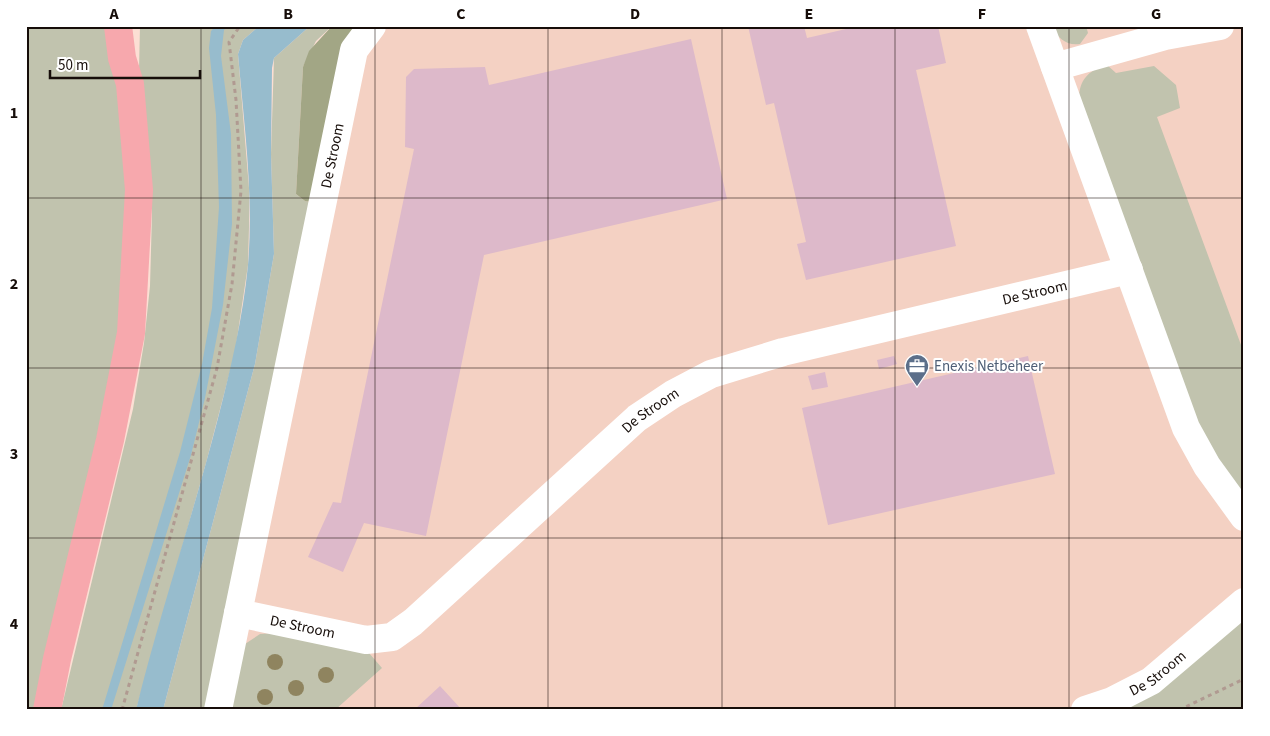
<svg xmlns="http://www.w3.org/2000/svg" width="1270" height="736" viewBox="0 0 1270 736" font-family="'Source Sans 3',sans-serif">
<rect width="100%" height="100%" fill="#fcdfd4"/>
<path fill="#f4d1c3" d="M341,26H1244V700L1186,710H202Z"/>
<path fill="#c1c3ae" d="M26,26H112L131,199L126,322L38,710H26Z
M140,26H259L243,40L238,54L249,188V227L248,265L235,352L206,463L136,710H61L133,409L144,343L150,286L152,214L151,180L139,71Z
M310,26H332L316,41L303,67L296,194L305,201L312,202L206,710H163L255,364L274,254L271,154L274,58Z
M1051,26H1086L1088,33L1080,44C1066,46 1058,38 1051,26Z
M1106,64L1116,73L1154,66L1176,85L1180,108L1157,117L1244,353V497L1228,475L1199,427L1079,100C1079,79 1088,72 1106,64Z
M1244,614V710H1117Z
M274,633L369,653L382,668L335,710H228L245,644L260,634Z"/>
<path fill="#a2a685" d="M332,26H354L345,44L312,202L305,201L296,194L303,67L309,51Z"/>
<path fill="#97bccd" d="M216,26H228L224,30L221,56L231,134L232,224L223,305L205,398L191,455L111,710H102L180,452L202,364L212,308L219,207L216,115L209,48L211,31Z
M259,26H310L274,58L272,68L271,154L274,254L255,364L163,710H136C160,612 193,516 218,418C231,368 243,317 248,265C254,195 244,124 238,54L243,40Z"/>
<path fill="#ddb9ca" d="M748,26H804L807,38L859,26H938L946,63L916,70L956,246L806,280L797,244L806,242L774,103L766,105Z
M691,39L727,199L484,255L426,536L364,523L343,572L308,557L333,502L341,503L414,149L405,147L406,77L414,69L485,67L489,85Z
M894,356L897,364L879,369L877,360Z
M1028,356L1055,474L828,525L802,408Z
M825,372L828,387L812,390L808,376Z
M440,686L462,710H414Z"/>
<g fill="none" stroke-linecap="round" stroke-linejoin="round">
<path stroke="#b09a91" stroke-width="3" stroke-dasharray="4 4" stroke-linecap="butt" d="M122,710L217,368L232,284L241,191L236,100L229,42L240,26
M1179,710L1244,679"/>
<g stroke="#fff" stroke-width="28">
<path d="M1040,26L1186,428L1207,466L1244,517"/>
<path d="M1055,67L1165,36L1220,26"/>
<path id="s1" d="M238,613L366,640L392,637L413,622L637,418L673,394L711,374L783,352L1129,270"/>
<path id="s2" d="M218,710L354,50L372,26"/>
<path id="s3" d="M1085,710L1112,701L1151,681L1244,602"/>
</g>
<path stroke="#f7a8ad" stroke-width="28" d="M47,710L57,659L110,440L131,333L139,190L130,84L122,58L118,26"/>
</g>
<g fill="#8f845f">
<circle cx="275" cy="662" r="8"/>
<circle cx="326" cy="675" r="8"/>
<circle cx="296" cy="688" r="8"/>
<circle cx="265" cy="697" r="8"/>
</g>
<path fill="none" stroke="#160d09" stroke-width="1" stroke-opacity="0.55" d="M201,26V710M375,26V710M548,26V710M722,26V710M895,26V710M1069,26V710M26,198H1244M26,368H1244M26,538H1244"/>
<defs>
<g id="office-pin" transform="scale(1.25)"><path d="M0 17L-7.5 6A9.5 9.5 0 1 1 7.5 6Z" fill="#5c6f8a" stroke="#fff"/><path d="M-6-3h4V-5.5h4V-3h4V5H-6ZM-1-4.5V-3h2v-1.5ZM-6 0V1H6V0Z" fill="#fff"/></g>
</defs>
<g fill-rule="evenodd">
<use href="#office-pin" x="917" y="366"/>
</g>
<g text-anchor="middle" stroke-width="4" stroke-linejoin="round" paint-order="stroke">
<g font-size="15" fill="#160d09" stroke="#fff">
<text dy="5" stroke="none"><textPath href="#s2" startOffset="566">De Stroom</textPath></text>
<text dy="5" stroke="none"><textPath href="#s1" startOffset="906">De Stroom</textPath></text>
<text dy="5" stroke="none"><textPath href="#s1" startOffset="501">De Stroom</textPath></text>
<text dy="5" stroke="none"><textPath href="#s1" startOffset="66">De Stroom</textPath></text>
<text dy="5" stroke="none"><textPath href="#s3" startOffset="82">De Stroom</textPath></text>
</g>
<g font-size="15" fill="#4e5e75" stroke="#fff" text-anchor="start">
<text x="934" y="371">Enexis Netbeheer</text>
</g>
</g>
<rect width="1270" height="736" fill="none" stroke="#ffffff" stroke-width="55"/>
<path d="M50 70v8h150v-8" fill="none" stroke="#160d09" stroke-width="2.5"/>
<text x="58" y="70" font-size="15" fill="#160d09" stroke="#ffffff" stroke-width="4" paint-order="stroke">50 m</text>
<rect x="28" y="28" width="1214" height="680" fill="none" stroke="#160d09" stroke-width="2"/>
<g font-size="16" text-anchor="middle" font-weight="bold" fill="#160d09">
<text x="114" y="19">A</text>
<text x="288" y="19">B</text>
<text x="461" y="19">C</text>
<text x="635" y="19">D</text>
<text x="809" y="19">E</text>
<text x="982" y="19">F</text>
<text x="1156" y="19">G</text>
<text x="14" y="118">1</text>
<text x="14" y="289">2</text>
<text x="14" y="459">3</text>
<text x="14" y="629">4</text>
</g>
</svg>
